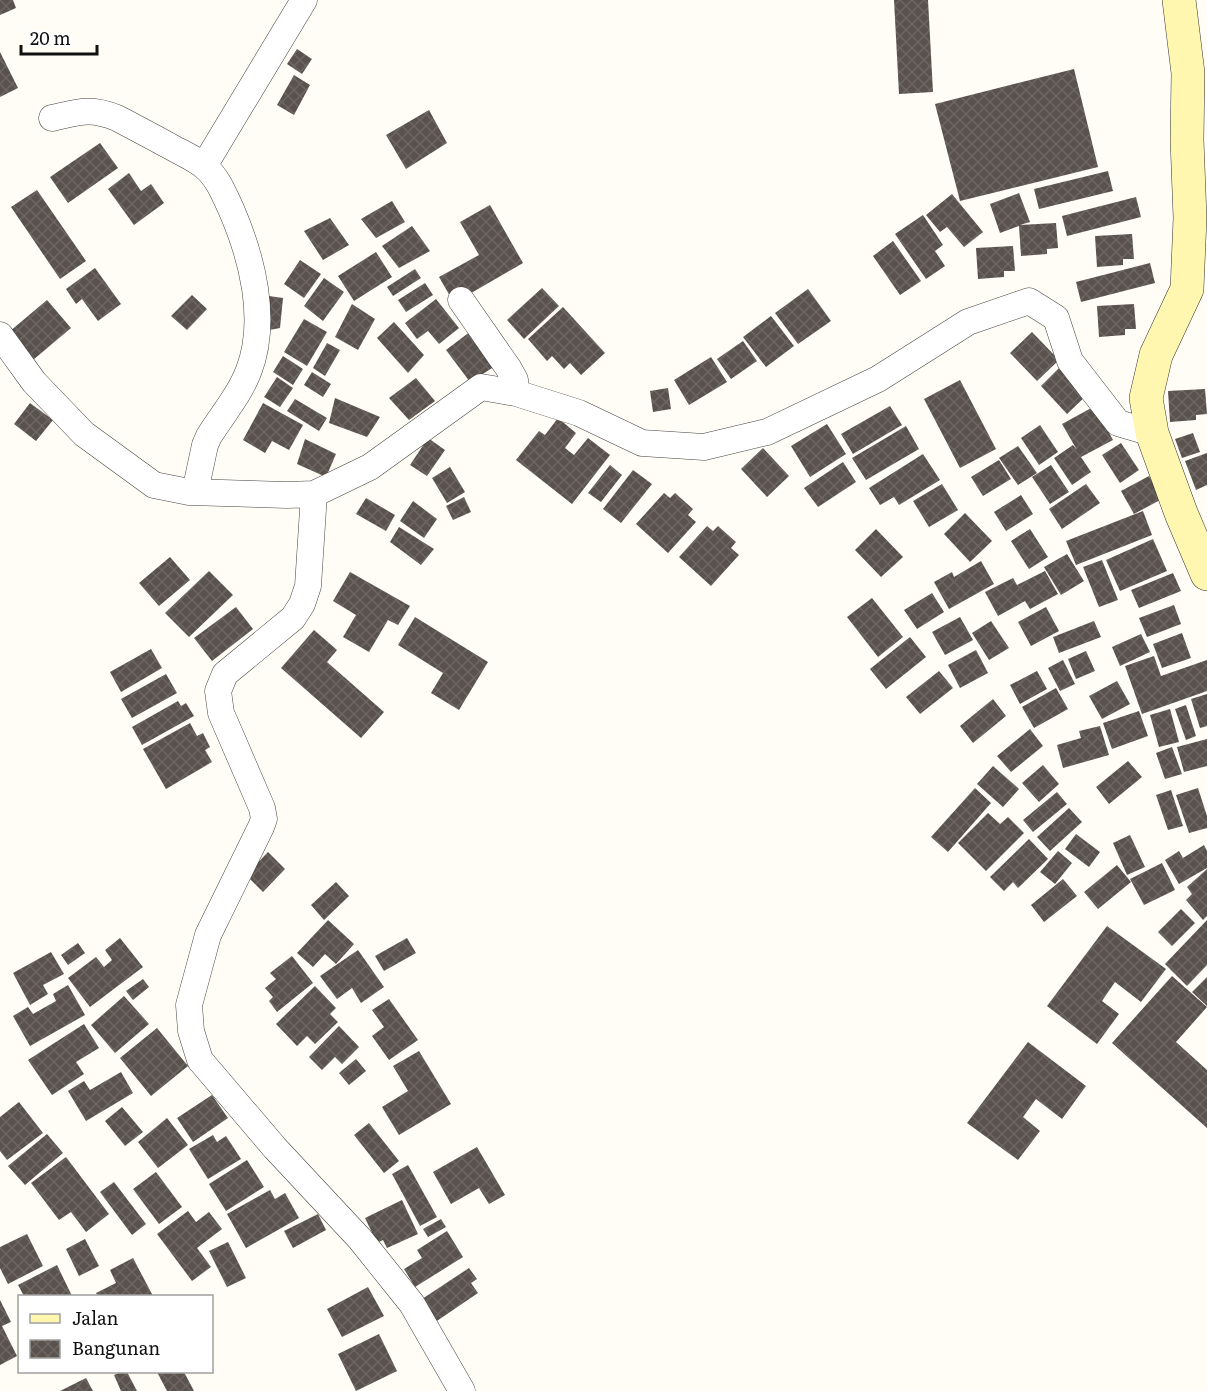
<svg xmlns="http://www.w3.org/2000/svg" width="1207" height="1391" viewBox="0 0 1207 1391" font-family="Literata,serif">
<defs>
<pattern id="building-cross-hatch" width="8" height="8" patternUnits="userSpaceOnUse" patternTransform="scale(1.5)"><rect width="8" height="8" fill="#5a524d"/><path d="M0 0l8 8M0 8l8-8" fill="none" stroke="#6d6662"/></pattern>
</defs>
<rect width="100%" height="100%" fill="#fffdf5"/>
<path fill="url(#building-cross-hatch)" d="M0,0H13L16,8L0,15Z
M894,0H928L933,92L899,94Z
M297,49L312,59L302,74L287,64Z
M0,52L18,88L0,97Z
M1074,69L1098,167L960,201L935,104Z
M294,75L310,85L294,115L277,105Z
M429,110L447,143L406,169L386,135Z
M100,143L118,168L68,203L50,177Z
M1108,171L1113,191L1039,209L1034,189Z
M129,173L141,191L151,184L164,203L134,225L108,189Z
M37,190L86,261L60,279L11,207Z
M1019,193L1030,222L1020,225L1056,223L1058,248L1047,249V254L1021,256L1019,226L1000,233L990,204Z
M952,194L983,232L964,247L947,227L940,232L926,215Z
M1136,197L1141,217L1067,236L1062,216Z
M392,201L405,222L376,238L361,219Z
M490,205L523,263L454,303L439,277L479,255L460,222Z
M923,215L943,245L935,251L945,266L926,279L895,234Z
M330,218L349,245L323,260L304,231Z
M412,226L430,251L399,268L382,246Z
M1132,234L1134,259H1123V265L1097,267L1095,236Z
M893,241L921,281L900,295L873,256Z
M1013,246L1015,271H1004V277L978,279L976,248Z
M376,252L392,277L354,301L338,276Z
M300,260L321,274L304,298L284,284Z
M1150,263L1155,283L1081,302L1076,282Z
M95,268L121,304L98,321L82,299L76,304L66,289Z
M415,269L421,278L393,296L387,287Z
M324,278L344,292L323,321L304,306Z
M425,283L433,295L406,312L398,300Z
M542,288L559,306L524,339L507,320Z
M808,289L831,321L798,344L775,313Z
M192,295L207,309L187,330L171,316Z
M262,295L283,298L280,328L264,331Z
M436,299L459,328L439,344L428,331L417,339L405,323Z
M47,300L71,328L33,360L9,332Z
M352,304L375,319L358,350L335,337Z
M1134,304L1136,329H1125V335L1099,337L1097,306Z
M563,307L605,353L581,375L570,363L564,369L552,356L547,361L528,339Z
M771,316L794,346L766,367L743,337Z
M304,319L327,332L307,366L284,352Z
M394,322L424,355L408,373L377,338Z
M471,331L497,365L470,382L446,350Z
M1032,332L1059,360L1037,381L1010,353Z
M743,341L757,361L731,379L717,359Z
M327,343L340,350L325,376L313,368Z
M283,356L303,369L293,385L273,372Z
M711,357L727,382L689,405L674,380Z
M1062,365L1089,393L1067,414L1041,386Z
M312,372L331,384L323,397L304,385Z
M277,377L293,388L280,407L264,397Z
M416,378L435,401L409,420L389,398Z
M960,380L996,449L960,468L924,399Z
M668,388L671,409L653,412L650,391Z
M1205,389L1207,414L1196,415V420L1170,422L1168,391Z
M335,398L380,417L367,437L329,423Z
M295,399L327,418L319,431L287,411Z
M30,403L53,420L36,441L14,424Z
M263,403L303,425L289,450L272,441L265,453L243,440Z
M890,406L902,425L853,454L841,434Z
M1095,406L1113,440L1081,457L1091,472L1072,485L1054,458L1073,445L1077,450L1062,424Z
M558,418L576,433L565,448L574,455L588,438L610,455L572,504L516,460L539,431L545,435Z
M827,424L846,454L810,477L791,446Z
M1040,425L1058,452L1039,465L1021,438Z
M906,426L919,449L866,480L852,458Z
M1193,433L1200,452L1182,458L1175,439Z
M428,438L445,450L427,476L410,465Z
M305,439L336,454L326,477L297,464Z
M1121,443L1139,470L1120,483L1102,455Z
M1018,446L1037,473L1018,485L999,458Z
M763,448L789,476L767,497L741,469Z
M1207,453V485L1196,490L1185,461Z
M923,454L940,480L899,505L894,497L880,505L869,488Z
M999,460L1011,479L983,496L971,477Z
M843,462L856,482L818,507L804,488Z
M610,465L622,475L601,502L588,493Z
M1051,465L1069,492L1050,504L1032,477Z
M450,467L465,492L447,503L432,478Z
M633,470L652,484L621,523L603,509Z
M1149,476L1162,499L1134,514L1121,491Z
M942,484L958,510L929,527L913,501Z
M1086,484L1100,503L1062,529L1049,509Z
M664,493L670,498L675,493L693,509L688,515L696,522L668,553L636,524Z
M1021,495L1033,514L1006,531L994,512Z
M464,497L471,512L453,520L446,506Z
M366,498L395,515L386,531L356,514Z
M413,501L437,519L424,538L400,521Z
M1143,511L1152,535L1076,565L1066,541Z
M965,513L992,541L970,562L944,534Z
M707,526L713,531L718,526L736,542L731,548L739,555L711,586L679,557Z
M399,527L434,549L421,565L390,542Z
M876,529L903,557L881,577L855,550Z
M1030,529L1048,557L1029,569L1011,541Z
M1153,539L1167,571L1120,591L1106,560Z
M1067,554L1084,581L1061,595L1044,567Z
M170,557L190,580L159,606L139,583Z
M1102,560L1118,600L1099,607L1083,567Z
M981,561L994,584L949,609L934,582L952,572L954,577Z
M209,571L233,595L189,637L165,613Z
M1045,571L1058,594L1030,609L1025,601L998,616L985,592L1013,578L1017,585Z
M350,572L410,606L398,625L388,620L369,652L343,637L356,615L333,601Z
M1173,573L1181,591L1139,608L1131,590Z
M932,593L944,612L917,629L904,610Z
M872,598L903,637L878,657L847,617Z
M1174,605L1181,624L1147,637L1139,618Z
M236,607L253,629L212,661L194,638Z
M1046,607L1059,631L1031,646L1018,622Z
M415,617L488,662L459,710L431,693L443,673L398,645Z
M960,617L973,640L945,655L932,632Z
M991,621L1009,648L989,660L972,633Z
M1094,621L1101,637L1059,653L1053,637Z
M314,630L337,650L327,662L384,712L361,738L281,668Z
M1182,633L1191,658L1162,668L1153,644Z
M1141,634L1150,652L1120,666L1112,647Z
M910,637L926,657L886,689L870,669Z
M151,649L162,668L121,692L110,672Z
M976,650L988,673L960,688L948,665Z
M1086,651L1095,671L1076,679L1068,659Z
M1154,656L1161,676L1207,660V691L1142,714L1125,666Z
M1063,660L1075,684L1060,691L1048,668Z
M939,671L953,688L920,714L906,697Z
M1037,671L1047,689L1020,704L1010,685Z
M166,674L177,693L132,718L121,699Z
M1117,681L1130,704L1102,719L1089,696Z
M1056,688L1068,709L1034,728L1022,707Z
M1207,694V726L1200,728L1191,699Z
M993,699L1006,716L973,743L960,726Z
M178,701L181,706L186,703L194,716L142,745L132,727Z
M1186,705L1196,736L1186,740L1175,709Z
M1170,709L1179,742L1159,747L1150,715Z
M1139,711L1148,736L1112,749L1103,723Z
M190,723L197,736L203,733L210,747L205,750L212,762L166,789L143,749Z
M1100,726L1109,755L1063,768L1057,745L1081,738L1079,731Z
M1030,729L1043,746L1011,772L997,756Z
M1207,739V766L1184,772L1177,747Z
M1172,747L1182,774L1165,779L1156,753Z
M1128,761L1142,777L1109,804L1096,787Z
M1043,765L1059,784L1039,802L1022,783Z
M993,766L1019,789L1003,807L977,784Z
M975,788L991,803L948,852L931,837Z
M1198,788L1207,816V828L1189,833L1176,795Z
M1171,790L1183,826L1168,830L1156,795Z
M1057,792L1067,804L1033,832L1023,820Z
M1069,808L1082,822L1050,851L1037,837Z
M988,813L1000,824L1008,817L1024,833L986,871L958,843Z
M1076,834L1100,852L1089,867L1065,849Z
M1130,835L1145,867L1127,875L1113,843Z
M1029,839L1048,859L1018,888L1013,882L1004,891L990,877Z
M1204,845L1207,851V868L1179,884L1165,860L1179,851L1183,858Z
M1058,851L1072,863L1055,884L1040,872Z
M268,852L285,869L263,892L246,875Z
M1162,863L1175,890L1144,905L1130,879Z
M1117,865L1131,882L1098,909L1084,892Z
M1207,869V916L1203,920L1186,900L1192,894L1187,887Z
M1063,879L1077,896L1044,922L1031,905Z
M336,882L349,896L324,920L311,905Z
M1181,909L1195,923L1172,946L1158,932Z
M328,920L354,944L336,964L325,954L313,967L297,953Z
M1207,920V965L1187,986L1165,964Z
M1107,926L1166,969L1141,1002L1115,982L1102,1001L1119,1014L1097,1044L1047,1006Z
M120,938L143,967L90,1007L68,978L96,957L104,967L112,960L105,950Z
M407,938L416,953L384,971L375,956Z
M78,943L85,953L68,965L61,955Z
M358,950L384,987L361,1003L352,988L337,999L320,976Z
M51,952L64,974L43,985L48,994L30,1005L13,973Z
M292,956L313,983L277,1012L269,1001L273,997L265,988L276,979L270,973Z
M1172,976L1207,1007L1176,1042L1207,1070V1128L1112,1043Z
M1207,977V1006L1192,992Z
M143,979L149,987L133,1000L126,991Z
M68,985L85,1015L30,1046L13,1016L28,1007L33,1014L56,1001L53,994Z
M315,986L336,1008L330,1014L338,1022L315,1044L307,1036L297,1046L276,1024Z
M124,996L149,1024L115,1053L91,1025Z
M389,999L418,1040L389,1060L372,1036L384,1027L372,1010Z
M84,1024L99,1048L76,1062L84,1074L52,1095L28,1060Z
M339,1026L359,1047L342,1064L335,1057L322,1070L309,1057Z
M157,1028L188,1066L151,1096L120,1058Z
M1028,1042L1086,1086L1062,1119L1036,1099L1023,1117L1040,1131L1018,1160L967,1123Z
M419,1051L451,1104L399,1135L382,1107L408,1091L393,1066Z
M356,1059L366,1071L349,1085L339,1073Z
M121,1072L133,1093L86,1121L68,1091L84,1081L90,1090Z
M212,1095L228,1118L193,1142L177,1118Z
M19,1102L43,1133L7,1160L0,1151V1117Z
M122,1107L143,1132L125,1146L105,1121Z
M167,1118L188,1145L158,1168L138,1142Z
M369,1123L399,1161L384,1173L354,1135Z
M47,1134L63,1153L25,1185L8,1166Z
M213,1135L217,1142L226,1136L241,1159L208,1179L189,1149Z
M477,1147L505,1195L489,1204L479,1188L451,1204L433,1172Z
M66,1157L109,1214L86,1232L71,1212L59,1220L31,1183Z
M247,1160L264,1187L226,1211L209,1184Z
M408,1165L437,1217L420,1226L392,1174Z
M156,1172L182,1207L159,1224L133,1189Z
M114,1182L146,1224L132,1235L100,1192Z
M270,1190L275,1199L285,1193L299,1218L246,1248L227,1214Z
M402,1200L418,1234L387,1248L383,1240L377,1243L365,1218Z
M188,1211L196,1222L209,1212L222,1229L197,1248L211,1267L192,1281L157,1234Z
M318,1214L326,1230L293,1248L284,1231Z
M441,1219L446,1227L428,1237L423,1229Z
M447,1231L463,1257L415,1287L404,1269L422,1258L417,1250Z
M27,1234L43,1266L8,1284L0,1268V1247Z
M85,1239L99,1266L79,1276L66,1249Z
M228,1242L246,1278L227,1287L209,1251Z
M133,1258L153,1296H98L96,1293L116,1283L110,1270Z
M57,1265L72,1296H24L18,1285Z
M469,1268L477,1279L471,1283L478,1293L428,1327L413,1305Z
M368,1287L384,1316L342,1337L327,1309Z
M0,1300L11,1322L2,1326L17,1356L0,1365Z
M379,1334L397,1371L356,1391L338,1354Z
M121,1372H127L137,1391H121L114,1375Z
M157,1372H184L194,1391H167Z
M86,1378L93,1391H60Z"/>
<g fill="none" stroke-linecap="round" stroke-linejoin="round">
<g stroke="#444" stroke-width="27">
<path id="street" d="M52,118C79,112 90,107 117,118C136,128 155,138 173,148C184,154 196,159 205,167C218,178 224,194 231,209C252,257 268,319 249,370C240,394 223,414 209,436L205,445L195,492
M204,166L304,0
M461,300L509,369L515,380L516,393
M0,335L34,382L84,434L154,485L189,492L287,495L314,494L370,467L481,387L516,393L579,413L642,443L704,447L767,432L878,379L968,322L1029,301L1056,318L1070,361L1118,423L1152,433
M314,494L308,586L302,604L293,618L225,674L218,691L221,713L262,808L264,819L261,827L208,935L189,1005L191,1031L200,1060L275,1148L360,1239L412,1304L462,1391"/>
</g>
<g stroke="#333" stroke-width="34">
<path id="secondary" d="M1179,0L1188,73L1187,140L1190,218L1187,289L1156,355L1146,398L1152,433L1181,513L1207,574"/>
</g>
<use href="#street" stroke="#fff" stroke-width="26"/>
<use href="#secondary" stroke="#fff6b0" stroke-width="33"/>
</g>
<rect x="18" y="1295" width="195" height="78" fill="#ffffff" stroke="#a0a0a0" stroke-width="1.5"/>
<rect x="30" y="1314" width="30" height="9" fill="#fff6b0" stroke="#a0a0a0" stroke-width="1.5"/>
<text x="72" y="1325" font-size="18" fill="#111111">Jalan</text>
<rect x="30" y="1340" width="30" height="18" fill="url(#building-cross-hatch)" stroke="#a0a0a0" stroke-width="1.5"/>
<text x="72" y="1355" font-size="18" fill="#111111">Bangunan</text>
<path d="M21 45v9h76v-9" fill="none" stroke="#111111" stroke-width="3"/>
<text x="30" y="45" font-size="18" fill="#111111" stroke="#ffffff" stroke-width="4.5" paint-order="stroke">20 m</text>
</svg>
